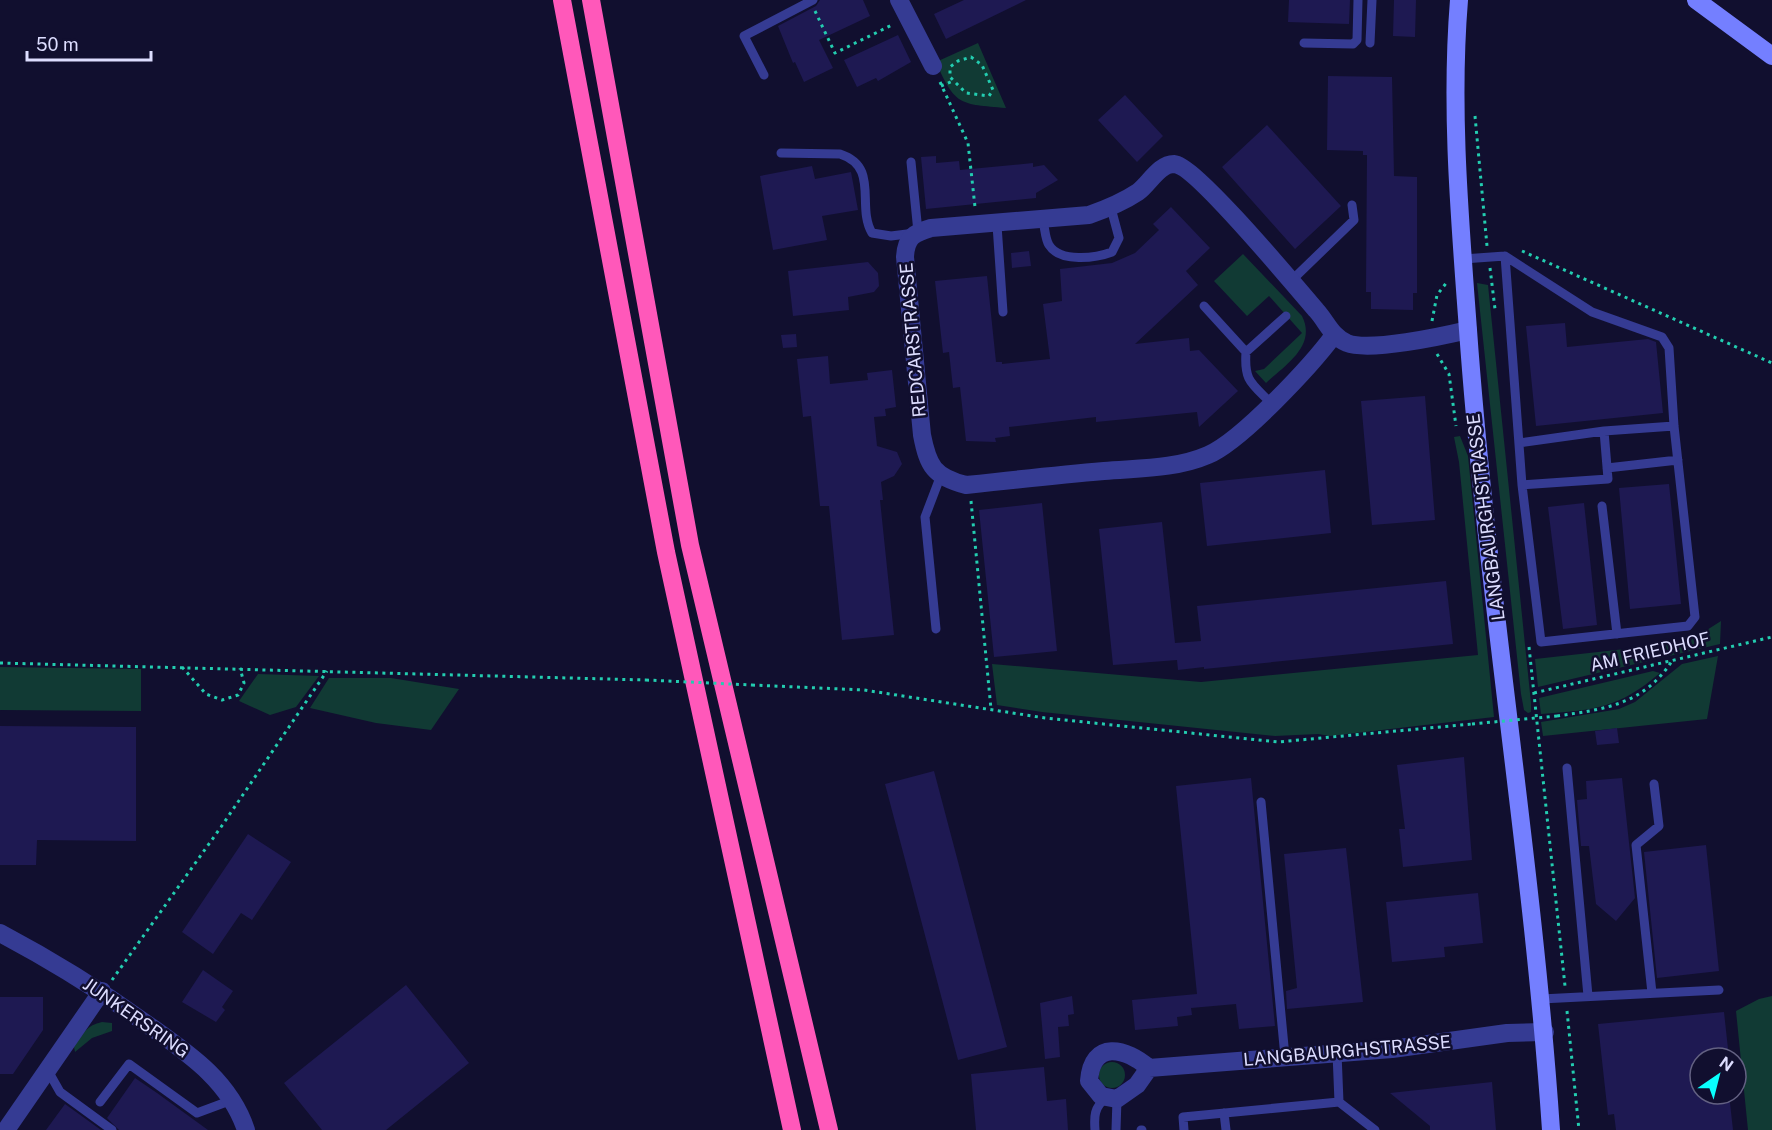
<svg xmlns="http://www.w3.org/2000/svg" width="1772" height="1130" viewBox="0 0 1772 1130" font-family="'Public Sans',sans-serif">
<rect width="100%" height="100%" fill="#110f2f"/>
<path fill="#113a34" d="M978,43L1006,108C960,104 955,106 936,62Z
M1243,254L1302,316C1317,346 1285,365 1266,383L1255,371L1264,369L1302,333L1269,296L1247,316L1214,281Z
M1477,283L1488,285L1531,703V712L1528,713L1524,710L1521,694Z
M1460,436L1468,456L1494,717L1330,736L1318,734L1275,736L1042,712L997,705L992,664L1201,682L1478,655L1459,462L1454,437Z
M1721,621L1720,644L1538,687L1535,659L1688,642Z
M1718,656L1707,719L1543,736L1541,722L1619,709L1635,702L1682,664Z
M0,667L141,669V711L0,710Z
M1653,671L1660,673C1618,709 1594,710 1541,714L1539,698Z
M258,674L319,676L296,707L270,715L239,701Z
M329,678H391L459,689L431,730L376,723L310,708Z
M1772,996V1130H1748L1736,1011L1759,999Z
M102,1022L112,1023V1031L92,1038L75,1052L74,1047C82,1034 87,1025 102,1022Z
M1099 1075a13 13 0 1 1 26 0a13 13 0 1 1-26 0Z"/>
<path fill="#1e1952" d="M820,0H863L870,16L819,40L833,68L804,82L795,62L793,63L778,26L816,6Z
M964,0H1026L946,39L934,14Z
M1289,0H1350L1349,24L1288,22Z
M1394,0H1416L1415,37L1393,36Z
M898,35L911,62L878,81L876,78L857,87L844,60Z
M1328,76L1392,77L1394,176L1417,177V293H1413V310L1371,309V292H1366L1367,155H1363V151L1327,150Z
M1125,95L1163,136L1137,162L1098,120Z
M1267,125L1341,206L1295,249L1222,167Z
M936,156V163L959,161L960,170L1033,163V167L1044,165L1058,180L1036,193V198L926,209L921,157Z
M812,166L815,179L851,172L858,210L822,216L827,240L773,250L760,176Z
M1171,207L1210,248L1186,271L1198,285L1135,344L1189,338L1190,351L1199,350L1238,391L1199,427L1197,412L1096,422V417L1009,427L1010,436L995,438L996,442L966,441L960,387L953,388L949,352L943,353L935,281L987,276L996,362H1002V364L1050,359L1043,304L1062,301L1060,269L1112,263L1135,253L1159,230L1153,224Z
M1029,251L1031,266L1012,268L1011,253Z
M868,262L878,273L879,286L874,292L848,297L849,310L793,316L788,271Z
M1565,323L1567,347L1648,339L1656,342L1663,413L1536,426L1526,326Z
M796,334L797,347L783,348L781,335Z
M828,356L830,384L868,380L867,373L892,370L896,407L885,409L886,416L874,417L877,446L897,452L902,464L894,476L881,482L883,500H880L894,635L842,640L829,506H820L811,416L803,417L797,359Z
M1425,396L1435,520L1372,525L1361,401Z
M1325,470L1331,533L1207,546L1200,483Z
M1669,484L1681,604L1630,609L1619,488Z
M1042,503L1057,651L994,657L979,510Z
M1584,503L1597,625L1563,629L1548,507Z
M1162,522L1175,643L1201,641L1197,606L1446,581L1453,644L1204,669V667L1178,670L1177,660L1113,665L1099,529Z
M0,726L136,727V841L37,840L36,865H0Z
M1617,728L1619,743L1597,745L1595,731Z
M1464,757L1472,860L1403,867L1399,829H1405L1397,765Z
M934,771L1007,1047L958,1060L885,784Z
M1251,778L1275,1026L1239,1029L1236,1004L1191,1008L1192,1015L1177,1017L1178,1026L1135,1030L1132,1000L1197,994L1176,786Z
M1622,778L1635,898L1616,921L1596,904L1589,846H1581L1577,800L1587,799L1586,781Z
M248,834L291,862L252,920L241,913L213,954L182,932Z
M1706,845L1719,971L1657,978L1644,852Z
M1346,848L1363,1002L1287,1009L1286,991L1297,988L1284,854Z
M1478,893L1483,943L1444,947L1445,957L1392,962L1386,902Z
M203,970L233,991L222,1007L225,1010L216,1022L182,1002Z
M406,985L469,1063L386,1130H322L284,1083Z
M1072,996L1074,1014L1068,1015L1069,1026L1058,1027L1060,1057L1045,1059L1040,1003Z
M0,997H43V1030L13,1074H0Z
M1724,1012L1729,1058H1700V1094H1729L1733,1130H1616L1614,1114L1608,1115L1598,1024Z
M1044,1067L1047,1101L1066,1099L1068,1130H976L971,1074Z
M135,1078L157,1093L208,1130H119L107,1118Z
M1492,1082L1496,1130H1430V1126L1390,1093Z
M65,1104L101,1130H46Z"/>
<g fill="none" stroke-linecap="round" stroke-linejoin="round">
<path stroke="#23cdb0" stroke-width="3" stroke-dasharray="3 4.5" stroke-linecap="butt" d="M815,11L835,53L892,25
M971,57L982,65L993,90L989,96L966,93L950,77V67L958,61Z
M940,82L968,143L975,207
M941,86L953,81
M1475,116L1487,246
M1522,251L1772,363
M1490,268L1495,309
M1432,321L1437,295L1447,282
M1437,354L1449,374L1456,426
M971,501L991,709
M1529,647L1565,986
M0,663L646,680
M182,667L206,694L222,700L238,695L244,683L240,668
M752,685L864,690L1045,718L1278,742L1472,724
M1534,693L1772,637
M1557,716C1605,709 1643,705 1672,661
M112,980L221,827L327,671
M1567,1011L1579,1130"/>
<path stroke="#353b93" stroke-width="9" d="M1304,43L1353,44L1357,40L1358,0
M1370,43L1372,0
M764,75L744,36L813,0
M781,153L840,154C880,167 856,206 872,233L891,236L915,233
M911,162L918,232
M1043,221C1045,228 1045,239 1049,245C1060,263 1096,258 1112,252L1119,238L1111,208
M997,225L1003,312
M1505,256L1592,312L1662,337L1669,348L1674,426L1695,617L1688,626L1541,642L1522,485
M1463,259L1505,256L1522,485L1608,479L1604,431L1674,426
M1291,281L1354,220L1352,205
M1204,306L1246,352
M1271,403C1251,383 1244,381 1246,352L1286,316
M1519,443L1604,431
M1607,468L1678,460
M1602,506L1617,634
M936,629L925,517L941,475
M1567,768L1588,996
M1261,802L1285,1057
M1652,993L1636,845L1659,826L1654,784
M1541,999L1719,990
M47,1069L60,1092L112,1130
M100,1102L129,1064L197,1113L232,1100
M1339,1102L1375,1130
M1224,1113L1226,1130
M1095,1130C1094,1117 1094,1107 1106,1098
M1116,1130L1117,1099
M1141,1130H1142
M1184,1130L1183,1117L1339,1102L1337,1053"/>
<path stroke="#353b93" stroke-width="18" d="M899,0L933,66
M1334,335C1311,366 1241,441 1208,455C1176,469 1138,468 1104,471C1058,475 1012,480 966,485C934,477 928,466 922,435L905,257C906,237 914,233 931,228L1089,215C1106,209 1123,202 1138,192C1149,184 1159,164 1174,164C1195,165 1297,288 1316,310C1327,322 1331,336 1347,343C1369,352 1443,336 1468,330
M0,933C51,960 98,989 144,1022C186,1052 229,1079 246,1130
M1149,1068L1137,1085L1117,1099L1101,1096L1089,1081C1092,1039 1126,1048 1149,1068L1392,1049L1507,1033L1545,1032
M6,1130L102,991"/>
<path stroke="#747fff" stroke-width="18" d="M1459,0C1450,110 1460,220 1468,330C1487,598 1533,863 1551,1130
M1696,0L1772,56"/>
<path stroke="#ff58ba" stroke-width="18" d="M562,0L666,552L792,1130
M591,0L690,545L829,1130"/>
<path stroke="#23cdb0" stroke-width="3" stroke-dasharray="3 4.5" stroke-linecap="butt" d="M646,680L752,685
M1472,724L1557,716"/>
</g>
<g text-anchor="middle" stroke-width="5" stroke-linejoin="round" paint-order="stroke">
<g font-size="18" fill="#ddf" stroke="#110f2f">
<text transform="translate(913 340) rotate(-95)" y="6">REDCARSTRASSE</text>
<text transform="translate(1486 517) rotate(-97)" y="6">LANGBAURGHSTRASSE</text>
<text transform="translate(1650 652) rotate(-13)" y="6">AM FRIEDHOF</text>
<text transform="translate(136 1018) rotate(35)" y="6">JUNKERSRING</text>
<text transform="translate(1347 1051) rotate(-5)" y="6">LANGBAURGHSTRASSE</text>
</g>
</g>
<g transform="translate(1718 1076) rotate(35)"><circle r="28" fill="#110f2f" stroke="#636182" stroke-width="1.5"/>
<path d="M0-4.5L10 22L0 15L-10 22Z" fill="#09fffd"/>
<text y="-9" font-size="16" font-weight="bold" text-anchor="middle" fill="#ddddff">N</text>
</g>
<path d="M27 51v9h124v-9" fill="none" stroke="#ddddff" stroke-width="3"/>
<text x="36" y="51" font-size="18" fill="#ddddff" stroke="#110f2f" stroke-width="4.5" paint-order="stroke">50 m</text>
</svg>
